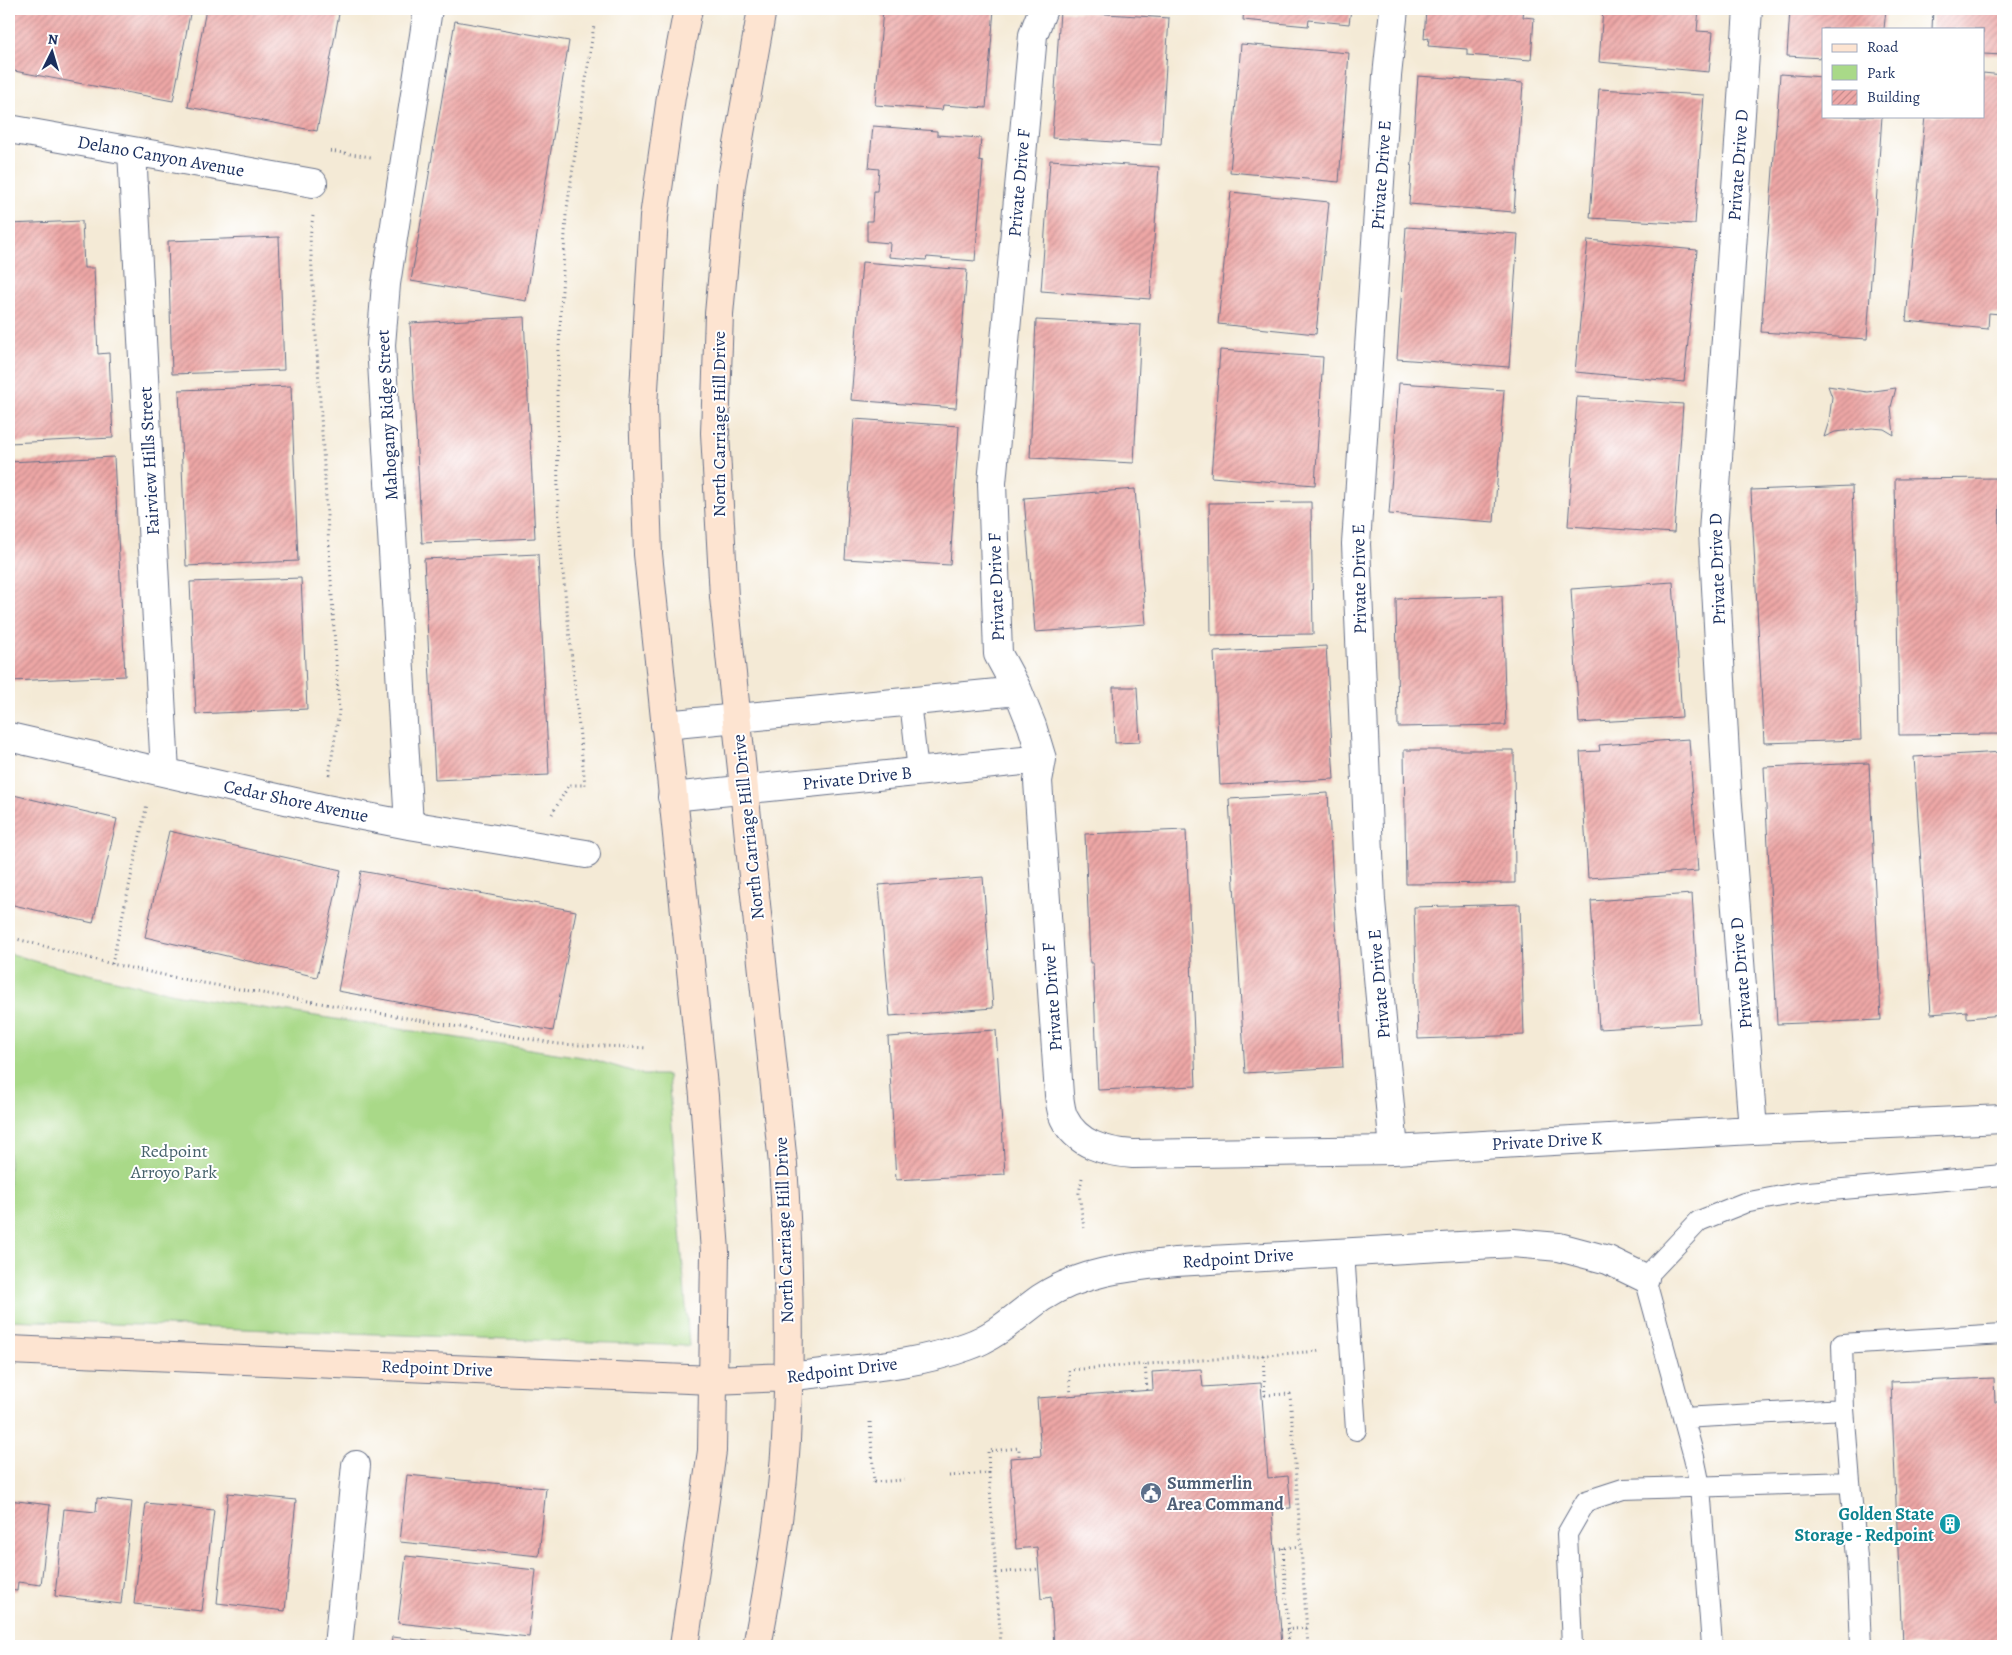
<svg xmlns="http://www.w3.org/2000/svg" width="2012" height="1655" viewBox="0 0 2012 1655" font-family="Alegreya,serif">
<defs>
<pattern id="building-hatch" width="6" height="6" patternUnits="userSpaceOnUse" patternTransform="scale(1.25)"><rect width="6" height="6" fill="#eea7a6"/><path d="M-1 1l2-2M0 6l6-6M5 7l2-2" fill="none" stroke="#c0888a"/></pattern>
</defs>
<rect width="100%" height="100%" fill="#fff"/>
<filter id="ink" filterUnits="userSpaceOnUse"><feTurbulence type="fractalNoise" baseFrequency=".02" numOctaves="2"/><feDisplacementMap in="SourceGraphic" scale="10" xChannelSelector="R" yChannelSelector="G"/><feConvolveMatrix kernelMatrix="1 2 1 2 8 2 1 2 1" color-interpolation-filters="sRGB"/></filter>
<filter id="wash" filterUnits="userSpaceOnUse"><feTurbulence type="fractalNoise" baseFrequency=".0096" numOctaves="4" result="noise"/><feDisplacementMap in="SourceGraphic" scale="20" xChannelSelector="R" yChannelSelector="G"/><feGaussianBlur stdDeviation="1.12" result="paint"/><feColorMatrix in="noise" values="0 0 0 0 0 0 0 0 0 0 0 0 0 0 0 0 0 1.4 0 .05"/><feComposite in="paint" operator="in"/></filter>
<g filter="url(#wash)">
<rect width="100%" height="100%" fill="#f4ead6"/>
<path fill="#a9d988" stroke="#628473" d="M9,953L38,962L179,995L588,1058L644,1075H668L689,1346L9,1320Z"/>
<g id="blocks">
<path fill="url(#building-hatch)" d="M10,9H191L173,101L9,70Z
M206,9H313L339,14L317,131L188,107Z
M883,9H994L986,108L943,105L942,110L875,105Z
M1244,9H1351L1349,24L1309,20L1308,26L1243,20Z
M1426,9H1524L1523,17L1534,18L1531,60L1467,55V49L1428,46L1429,38L1424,39Z
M1603,9H1699L1697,31L1713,32L1709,72L1599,62Z
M1790,9H1886L1884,29H1823V58L1787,56Z
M1933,9H2003V55L1983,54V29H1932Z
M1060,11L1169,18L1161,145L1052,138Z
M455,21L569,41L526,301L411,281Z
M1241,44L1349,53L1339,182L1230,172Z
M1983,73L2003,75V280L2000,314L1989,313L1988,329L1906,321L1925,116H1983Z
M1780,74L1823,77V116H1882L1867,339L1761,332Z
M1418,76L1523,83L1514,212L1409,204Z
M1599,89L1704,95L1695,224L1590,218Z
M873,126L937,131V135L981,138L979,161L983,162L975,261L927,257L926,260L889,257L890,243L867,241V221H872L874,191H877L879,169L869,168Z
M1050,160L1159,167L1150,299L1041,291Z
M1231,192L1329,202L1316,334L1218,324Z
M82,221L84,268H94L98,354L109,353L113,438L9,443V224Z
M1406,227L1518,234L1509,367L1397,359Z
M279,237L284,370L172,374L168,241Z
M1588,240L1697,250L1684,382L1575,372Z
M862,262L967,270L956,408L851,400Z
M524,317L535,538L422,543L410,323Z
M1036,320L1141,325L1134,463L1030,458Z
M1220,350L1323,357L1315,485L1211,477Z
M1399,383L1504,390L1494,522L1389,514Z
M291,386L298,561L186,566L179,390Z
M1828,386L1867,392L1896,388L1891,407L1894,435L1884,429L1872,428L1835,432L1824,437L1829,421L1832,397Z
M1577,397L1683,404L1674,533L1568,526Z
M854,419L959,426L950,565L845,559Z
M114,457L125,676L10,681L9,462Z
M1999,478L2001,605H2003V734L1899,735L1895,479Z
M1852,486L1861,740L1764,743L1751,490Z
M1135,489L1146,624L1035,632L1024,498Z
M1311,502L1313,634L1211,635L1209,503Z
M538,554L549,775L435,780L424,559Z
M301,578L307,709L196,714L190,582Z
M1673,582L1682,717L1579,723L1571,589Z
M1502,596L1506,725L1398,727L1396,599Z
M1326,646L1334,779L1220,785L1214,652Z
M1113,687H1137L1140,742L1115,743Z
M1689,739L1698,871L1588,878L1580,752L1600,751L1599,745Z
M1404,750H1514L1515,883L1406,884Z
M2003,752V1015L1967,1018V1011L1931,1014L1914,757Z
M1869,763L1881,1020L1777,1024L1764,767Z
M1328,793L1343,1067L1245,1073L1229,799Z
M9,794L117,819L93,923L9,904Z
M1186,830L1196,1086L1098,1090L1093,963H1090L1085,834Z
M169,831L341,870L317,977L145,937Z
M361,871L576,911L553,1031L338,991Z
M983,877L993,1008L890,1016L879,885Z
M1692,894L1700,1023L1599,1029L1591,901Z
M1520,904L1524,1035L1418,1039L1414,907Z
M996,1030L1005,1174L896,1180L888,1037Z
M1201,1369L1203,1387L1261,1383L1268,1478L1288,1476L1291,1508L1272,1509L1282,1646H1054L1051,1597L1041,1599L1037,1547L1016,1549L1010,1458L1041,1456L1037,1398L1153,1390L1152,1372Z
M1994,1378L1995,1402H2003V1646H1902L1891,1382Z
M407,1475L546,1488L539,1556L400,1542Z
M228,1493L296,1500L285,1611L217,1603Z
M97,1498L132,1502L121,1604L55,1596L64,1509L96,1512Z
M9,1500L50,1505L41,1585L18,1582L17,1591L9,1590Z
M146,1503L214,1510L202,1611L134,1604Z
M406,1556L536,1570L529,1637L398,1623Z
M392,1637L464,1645V1646H391Z"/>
</g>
</g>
<g filter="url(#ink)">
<use href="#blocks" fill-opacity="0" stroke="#677088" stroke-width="1"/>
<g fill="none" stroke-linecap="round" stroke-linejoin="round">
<g stroke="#677088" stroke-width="22">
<path id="lane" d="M910,702L918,771
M1344,1252L1356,1430
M1844,1409L1850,1482
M1683,1418L1844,1409L1842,1344L2003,1334
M1572,1646L1567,1534L1586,1501L1623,1489L1850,1482L1857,1557L1861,1646
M1712,1646L1700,1486L1694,1457L1645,1278L1699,1221L1744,1203L1797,1193L2003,1175"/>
</g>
<g stroke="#677088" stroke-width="30">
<path id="street" d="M1043,9L1033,35L992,483L998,654L1018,691L1032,726L1042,759L1038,781L1059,1095C1060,1103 1061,1112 1064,1118C1077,1145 1106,1152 1133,1154L1394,1150L1753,1130L2003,1119
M1394,9L1387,76L1356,544L1371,901L1394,1150
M1748,9L1713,532L1727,792L1753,1130
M9,129L313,183
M132,151L165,772
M665,725L1018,691
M9,737L321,808L409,825L586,854
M672,797L1042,759
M409,825L381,345L386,284L428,9
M788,1377C848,1369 911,1367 968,1346C997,1336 1017,1315 1041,1298C1082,1271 1129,1267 1176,1262L1513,1243L1559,1247L1608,1260L1645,1278
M338,1646L356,1465"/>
</g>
<g stroke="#677088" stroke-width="30">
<path id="secondary" d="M9,1350L638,1377L713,1380L788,1377
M684,1646L712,1451L715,1252L704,1096L648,554L643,407L654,217L671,97L688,9
M757,1646C770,1579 782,1509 786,1440C791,1348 789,1256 783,1164L724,597L715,433L719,314L731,184L762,9"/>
</g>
<path stroke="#677088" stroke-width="3" stroke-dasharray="1 4" stroke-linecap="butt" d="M330,151L371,157
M313,216L310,237L339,711L329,776
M552,814L569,785H585L562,563L558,503L557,385L566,215L594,25
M9,937L112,964L192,981L558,1044L648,1048
M112,964L147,804
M1082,1178L1079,1193L1084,1228
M1263,1355L1265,1395L1290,1394L1308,1646
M1145,1364L1147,1390
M1071,1396L1069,1370L1320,1351
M870,1422L874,1482L904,1480
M989,1473L988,1451L1019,1448V1457
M949,1476L989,1473L1001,1646
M1283,1548L1289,1646
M1275,1549L1300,1546
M996,1573L1039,1569
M1281,1630L1307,1628"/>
<use href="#lane" stroke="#fff" stroke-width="20"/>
<use href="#street" stroke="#fff" stroke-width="28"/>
<use href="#secondary" stroke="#fde4d1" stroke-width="28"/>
</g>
</g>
<defs>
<g id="civic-disc" transform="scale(1.125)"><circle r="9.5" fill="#5c6f8a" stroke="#fff"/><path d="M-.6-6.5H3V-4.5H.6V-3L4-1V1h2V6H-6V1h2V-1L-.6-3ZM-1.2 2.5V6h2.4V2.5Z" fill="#fff"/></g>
<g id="building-disc" transform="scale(1.125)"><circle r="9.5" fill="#0f9aa8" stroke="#fff"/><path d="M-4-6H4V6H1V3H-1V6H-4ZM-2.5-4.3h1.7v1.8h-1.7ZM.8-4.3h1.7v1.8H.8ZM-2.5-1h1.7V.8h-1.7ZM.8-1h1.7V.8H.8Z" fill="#fff"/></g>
</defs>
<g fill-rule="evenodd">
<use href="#civic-disc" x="1151" y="1493"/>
<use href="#building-disc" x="1950" y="1524"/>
</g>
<g text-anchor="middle" stroke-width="4" stroke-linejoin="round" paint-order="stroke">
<g font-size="18" fill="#1b2f5e" stroke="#fff">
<text transform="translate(161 156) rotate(10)" y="6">Delano Canyon Avenue</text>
<text transform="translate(1738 165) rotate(-86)" y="6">Private Drive D</text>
<text transform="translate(1381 175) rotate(-86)" y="6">Private Drive E</text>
<text transform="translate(1019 183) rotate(-85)" y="6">Private Drive F</text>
<text transform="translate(387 415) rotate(-93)" y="6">Mahogany Ridge Street</text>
<text transform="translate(719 424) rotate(-90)" y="6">North Carriage Hill Drive</text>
<text transform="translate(149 461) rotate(-93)" y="6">Fairview Hills Street</text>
<text transform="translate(1717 569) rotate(-92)" y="6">Private Drive D</text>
<text transform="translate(1359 579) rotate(-91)" y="6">Private Drive E</text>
<text transform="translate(996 587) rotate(-92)" y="6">Private Drive F</text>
<text transform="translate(857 778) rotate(-6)" y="6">Private Drive B</text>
<text transform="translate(296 801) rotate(12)" y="6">Cedar Shore Avenue</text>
<text transform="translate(748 827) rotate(-96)" y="6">North Carriage Hill Drive</text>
<text transform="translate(1741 973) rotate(-95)" y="6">Private Drive D</text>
<text transform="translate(1379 984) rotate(-95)" y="6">Private Drive E</text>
<text transform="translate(1052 997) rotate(-94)" y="6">Private Drive F</text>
<text transform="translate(1547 1141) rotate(-3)" y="6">Private Drive K</text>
<text transform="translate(784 1230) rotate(-92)" y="6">North Carriage Hill Drive</text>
<text transform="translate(1238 1258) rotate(-4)" y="6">Redpoint Drive</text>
<text transform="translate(437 1368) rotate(2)" y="6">Redpoint Drive</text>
<text transform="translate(842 1370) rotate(-7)" y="6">Redpoint Drive</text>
</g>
<g font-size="18" fill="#46626b" stroke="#fff">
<text x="174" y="1157">Redpoint<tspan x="174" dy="21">Arroyo Park</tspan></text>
</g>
<g font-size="18" font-weight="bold" fill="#4e5e75" stroke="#fff" text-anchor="start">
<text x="1167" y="1489">Summerlin<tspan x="1167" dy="21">Area Command</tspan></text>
</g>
<g font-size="18" font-weight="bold" fill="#0d838f" stroke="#fff" text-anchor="end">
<text x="1934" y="1520">Golden State<tspan x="1934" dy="21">Storage - Redpoint</tspan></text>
</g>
</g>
<rect width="2012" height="1655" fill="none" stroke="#fff" stroke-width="30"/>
<rect x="1822" y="28" width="162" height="90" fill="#ffffff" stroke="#a4acbf"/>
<rect x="1832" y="44" width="25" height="8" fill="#fde4d1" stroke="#a4acbf"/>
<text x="1867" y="52" font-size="15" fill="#1b2f5e">Road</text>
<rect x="1832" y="65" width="25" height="15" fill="#a9d988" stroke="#a4acbf"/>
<text x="1867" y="78" font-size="15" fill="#1b2f5e">Park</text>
<rect x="1832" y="90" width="25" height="15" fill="url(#building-hatch)" stroke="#a4acbf"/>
<text x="1867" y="102" font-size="15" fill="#1b2f5e">Building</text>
<g transform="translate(52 52) rotate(5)" stroke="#ffffff" stroke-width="4" paint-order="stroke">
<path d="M0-4L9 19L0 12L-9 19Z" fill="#1b2f5e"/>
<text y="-8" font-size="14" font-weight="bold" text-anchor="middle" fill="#1b2f5e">N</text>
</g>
</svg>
